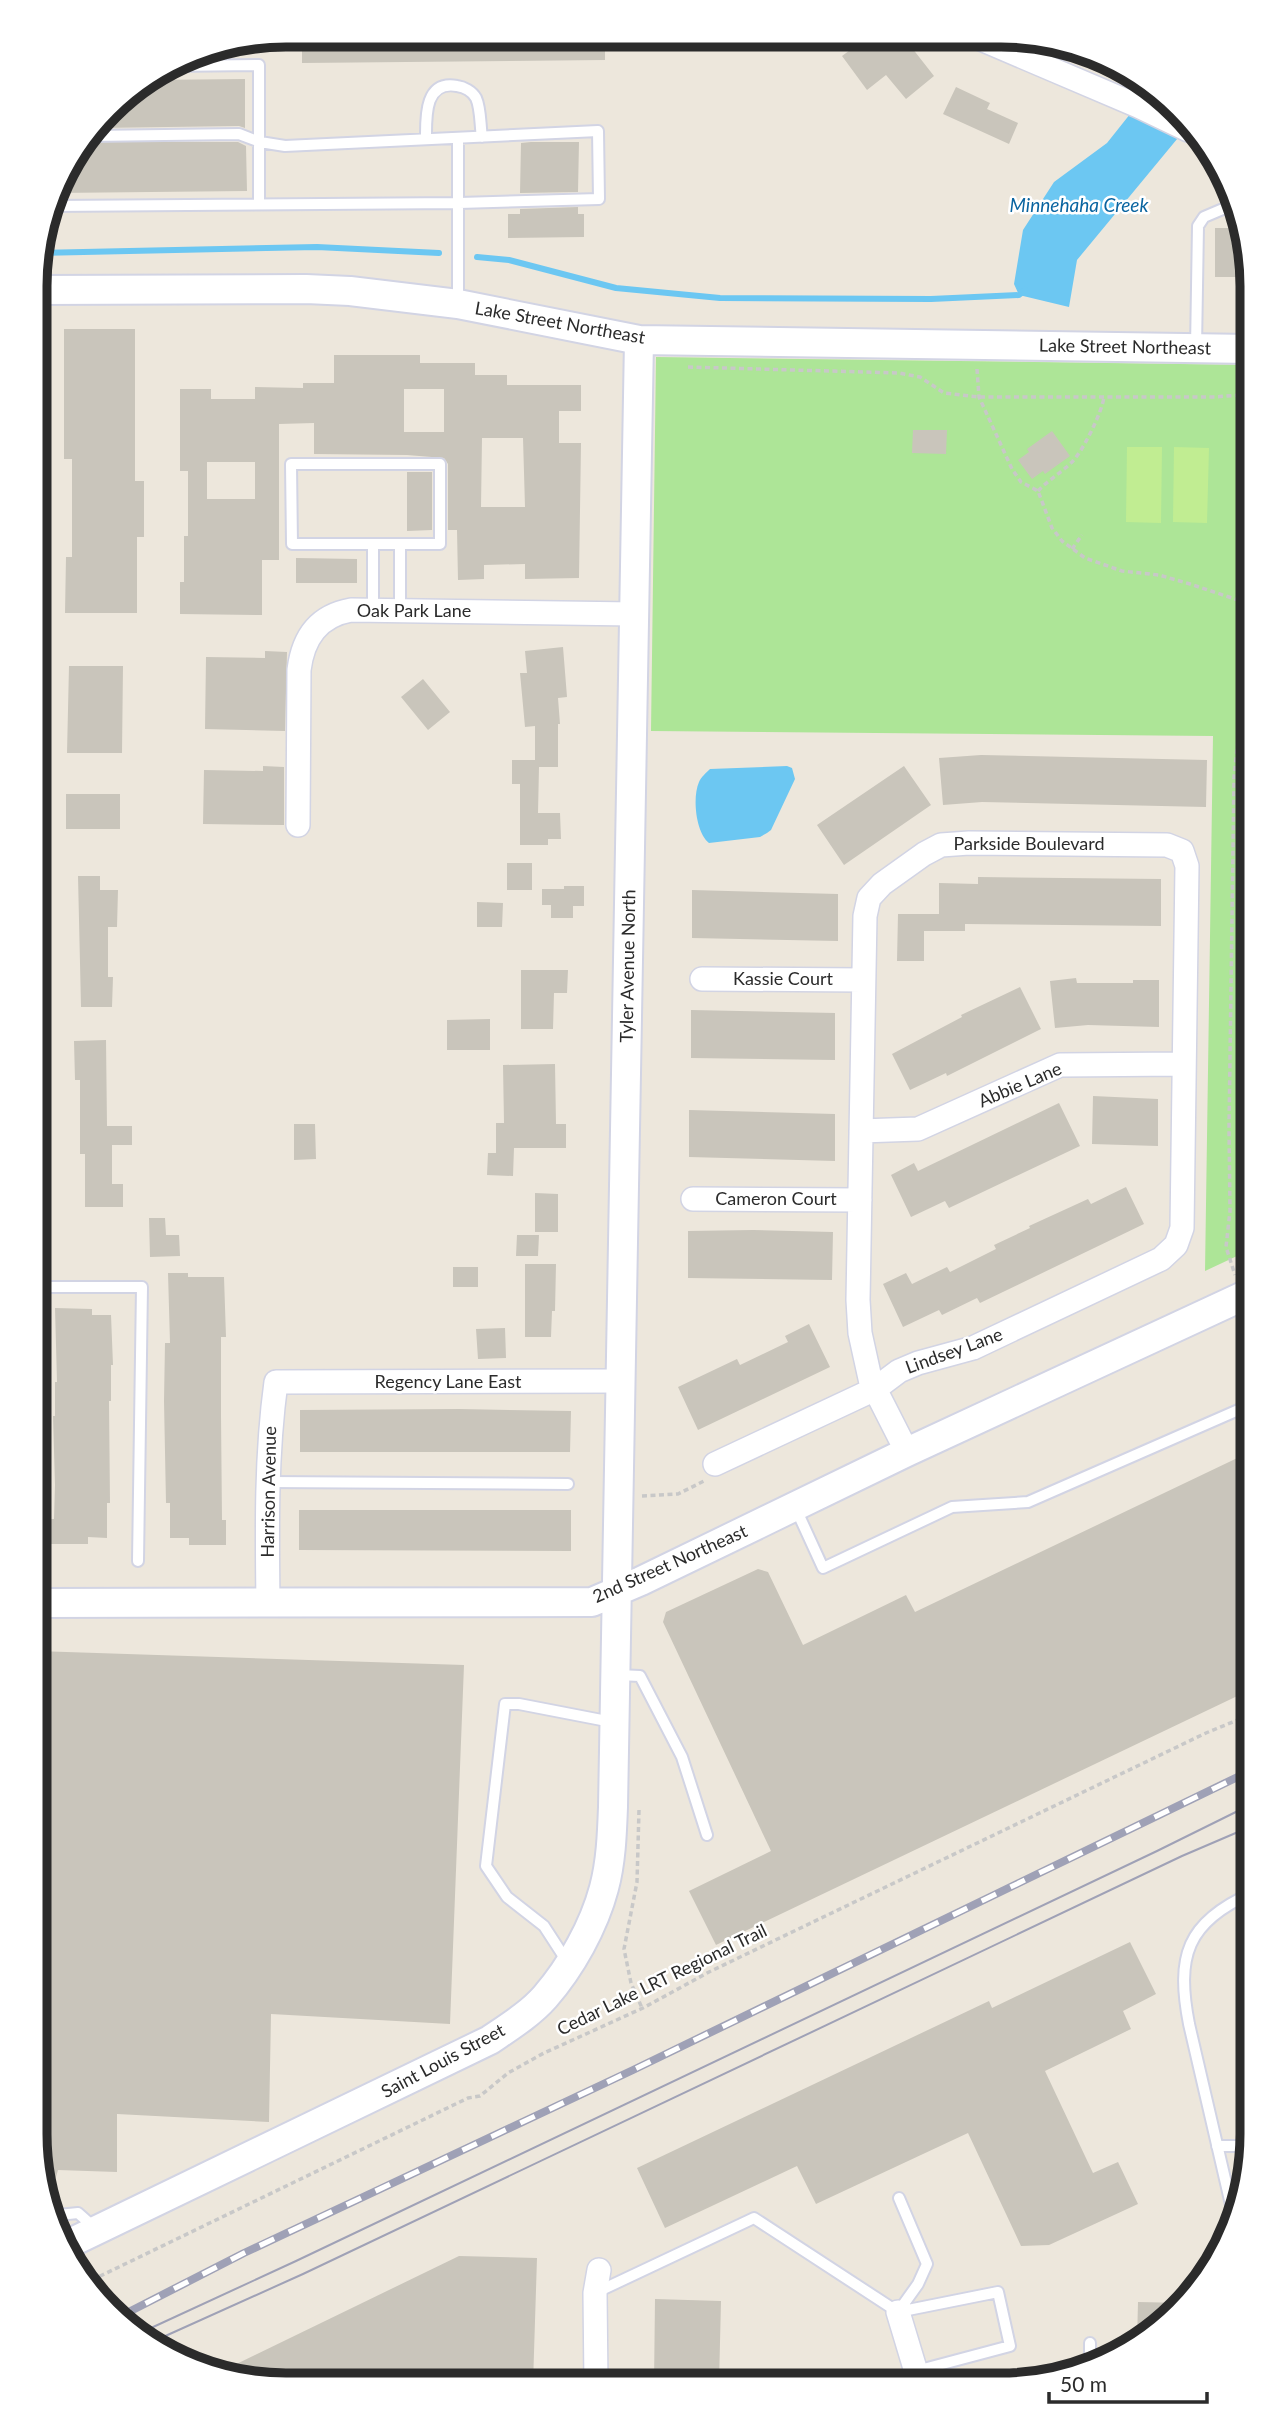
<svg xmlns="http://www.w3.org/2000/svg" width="1287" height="2420" viewBox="0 0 1287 2420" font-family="Lato,sans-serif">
<rect width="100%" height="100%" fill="#ede7dc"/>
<path fill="#ade597" d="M656,357L1252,365V1249L1205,1271L1213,736L651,731Z"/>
<path fill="#c1ed92" d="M1127,447H1162L1161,523L1126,522Z
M1174,447L1209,448L1207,523L1173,522Z"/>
<path fill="#6cc7f2" d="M1150,89L1166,97L1187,127L1077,260L1069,307L1019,295L1014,284L1023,230L1054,182L1107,143Z
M787,766L792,768L795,779L771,830L767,833L760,837L709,843C696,833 692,798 699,782C701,777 706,773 710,769Z"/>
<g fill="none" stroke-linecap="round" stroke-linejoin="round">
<path stroke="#6cc7f2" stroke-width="6" d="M37,253L317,247L439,253
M477,257L509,260L616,288L720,298L931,299L1019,295L1025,290"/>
</g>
<path fill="#c9c5bb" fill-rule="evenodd" d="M302,35L605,37V60L302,63Z
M865,39H905L934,76L906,99L886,75L867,90L842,56Z
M245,79V128L239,126L97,128L120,97L148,80Z
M956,87L990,103L987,109L1018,123L1009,144L943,114Z
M86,142H238L246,146L247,191L55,193L61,174Z
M531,142H579L578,192L520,193L521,143Z
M578,207V214H584V237L508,238V214H520V209Z
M1215,228H1242L1251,277H1215Z
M64,329H135V481H144V537H137V613H65L66,557H72V459H64Z
M334,355H420V363H475V375H507V385H581V411H559V443H581L579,578L525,579V564L484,565V579L458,580L457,530H448V464L444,458L407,455L314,454V423L279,424V560H262V615L180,614V582H184V536H188V471H180V389H211V399H255V387L303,388V383H334ZM404,389H444V432H404ZM482,438H523L525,507H481ZM207,462H255V499H207Z
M913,430H947L946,454L912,453Z
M1052,431L1070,456L1045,474L1043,471L1032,479L1018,460L1029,452L1027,449Z
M407,472H432V530L407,531Z
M296,558L357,559V583H296Z
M563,647L567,697L558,698L560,724H558V767H539L538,813H560L561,839H548V845H520V784H512V760H535V726L525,727L520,673H527L525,651Z
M265,651L287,652L285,731L205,729L206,657L265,658Z
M69,666H123L122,753H67Z
M423,679L450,712L428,730L401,697Z
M981,755L1207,760L1206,807L982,802L943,805L939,758Z
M263,766L284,767V825L203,824L204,770L263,771Z
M904,766L931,805L844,865L817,825Z
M66,794H120V829H66Z
M507,863H532V890H507Z
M78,876H100V890H118L117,927H108V977H113L112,1007H81Z
M978,877L1161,879V926L965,924V931H924V961H897L898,914H939V883L978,884Z
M564,886H584V906H573V918H551V905H542V889H564Z
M692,890L838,894V941L692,938Z
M477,902L503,903L502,927H477Z
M521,970H568L567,993H554L553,1029H521Z
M1076,978L1077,983H1133V980H1159V1027L1088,1025L1055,1028L1050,981Z
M1020,987L1041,1029L947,1076L946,1073L910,1090L892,1054L962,1017L961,1015Z
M691,1010L835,1013V1060L691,1058Z
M490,1019V1050H447V1020Z
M106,1040L107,1126H132V1145H112V1184H123V1207H85V1154H80V1080H75L74,1041Z
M555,1064L556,1124H566V1148H514L513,1176L487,1175L488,1153H496V1123H504L503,1065Z
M1093,1096L1158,1099V1146L1092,1144Z
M1059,1103L1080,1146L949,1208L945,1201L911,1217L891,1175L914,1163L918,1171Z
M689,1110L835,1114V1161L689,1157Z
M294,1124H315L316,1159L294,1160Z
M1126,1187L1144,1224L980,1303L977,1298L942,1315L939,1310L903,1327L883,1284L906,1273L912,1284L947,1267L950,1272L996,1249L994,1245L1030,1228L1029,1226L1088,1199L1091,1204Z
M535,1193L558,1194V1232H535Z
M149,1218H165L166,1235H179L180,1256L150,1257Z
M753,1230L833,1232L832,1280L688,1278V1231Z
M517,1235H539L538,1256H516Z
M525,1264H556L555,1311H552L551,1337H525Z
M453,1267H478V1287H453Z
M168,1273H188V1277H224L226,1337H221V1416L222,1520H226V1545H189V1538H170V1503H166L164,1401L165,1343H170Z
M55,1308L92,1309V1315H111L113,1365H111V1401H109L110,1503H107V1538L88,1537V1544H50L51,1519H54L55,1485L53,1416H55V1382H57Z
M809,1324L830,1367L698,1430L678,1387L737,1359L740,1365L788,1342L785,1336Z
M505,1328L506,1358L478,1359L476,1329Z
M459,1409L571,1411L570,1452H300V1410Z
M1252,1451V1689L716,1945L689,1891L771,1851L663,1622L666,1612L758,1569L768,1572L803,1645L906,1595L915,1612Z
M299,1510H571V1551L299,1550Z
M36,1651L464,1665L450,2024L271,2014L269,2122L117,2114V2172L58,2170L47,2208L35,2134Z
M1130,1942L1156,1994L1123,2011L1131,2029L1045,2071L1093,2173L1118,2162L1138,2204L1049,2245L1021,2246L968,2133L816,2204L797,2166L665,2228L637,2168L989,2001L992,2008Z
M459,2256L537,2258L533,2384L253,2383L218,2373Z
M655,2299L721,2301L719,2384H654Z
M1138,2302L1185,2303L1154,2333L1137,2342Z"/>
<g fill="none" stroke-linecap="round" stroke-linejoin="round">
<g stroke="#d2d4e4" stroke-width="14">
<path id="service" d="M170,66L259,65V203
M426,139C426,118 424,80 457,86C464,87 472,91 476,98C481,109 480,125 482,137
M51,206L459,203L599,199L598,131L285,146L260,142L239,134L90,136
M458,303V138
M1196,348L1198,226L1204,217L1237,203
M291,464H440V544H292Z
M373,544V610
M400,544V610
M36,1287H142L138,1561
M1242,1297L1252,1317
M267,1482L568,1484
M796,1509L823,1568L952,1507L1028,1502L1252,1404
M618,1675L640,1676L682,1757L707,1835
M568,1963L544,1926L507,1897L486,1866L505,1704H519L612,1722
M1217,2146H1251
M49,2216L78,2213L96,2229
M1235,2222L1189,2024C1176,1957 1186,1922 1252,1893
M595,2293L754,2218L898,2312L998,2292L1010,2346L916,2371
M898,2312L918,2284L927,2264L899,2198
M1090,2368V2343"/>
</g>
<g stroke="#d2d4e4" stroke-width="26">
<path id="minor" d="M981,39L1138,106L1188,130
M298,825L299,670C303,638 318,616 351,610L634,614
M702,979L863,980
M861,1131L918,1129L1060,1065L1183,1064
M693,1199L860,1200
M715,1464L875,1389L899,1371L918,1363L973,1348L1161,1259L1176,1245L1182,1228L1187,866L1182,851L1167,845L969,843L941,845L924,854L882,884L869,898L865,916L858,1300L860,1333L871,1383L875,1389L907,1452
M268,1603C267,1529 266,1455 276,1382L621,1381
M898,2312L920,2385
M596,2384L595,2293L599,2270"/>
</g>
<g stroke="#d2d4e4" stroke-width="32">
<path id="tertiary" d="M37,290L306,289L350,291L458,304L639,340L1252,349
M36,1603L592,1602L641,1581L907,1452L1252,1292
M68,2244L490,2040C509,2027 530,2014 545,1997C571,1967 594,1926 604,1888C611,1862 612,1834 613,1807L639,340"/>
</g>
<path stroke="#c8c8c8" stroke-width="3.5" stroke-dasharray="5 3.5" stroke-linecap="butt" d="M688,367L899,373L920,377L944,393L979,397H1215L1252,394
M977,369L979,397L1012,469L1021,482L1038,491L1052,528L1062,541L1085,558L1122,571L1159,575L1190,584L1238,600L1242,702L1234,777L1229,1128L1230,1211L1226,1247L1235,1275
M1038,491C1048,480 1061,473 1072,462C1083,451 1102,412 1104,397
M1072,549L1082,535
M1240,575L1252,573
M1238,600L1248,485L1252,404
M642,1496L678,1494L704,1481
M639,1810L637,1882L624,1949L631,1983L642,2008
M92,2280L468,2098L480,2096L508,2073L544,2053L643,2008L709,1972L1206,1733L1252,1714"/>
<use href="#service" stroke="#fff" stroke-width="10"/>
<use href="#minor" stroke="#fff" stroke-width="23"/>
<use href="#tertiary" stroke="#fff" stroke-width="28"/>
<path stroke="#9fa1b6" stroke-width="2" d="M138,2334L296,2261L1157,1851L1252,1804
M152,2342L303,2274L1182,1856L1252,1826"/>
<g stroke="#9fa1b6" stroke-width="8">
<path id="rail" d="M117,2318L244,2253L633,2070L1252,1770"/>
</g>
<use href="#rail" stroke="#fff" stroke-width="5" stroke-dasharray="16" stroke-linecap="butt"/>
</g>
<g text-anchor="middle" stroke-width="5" stroke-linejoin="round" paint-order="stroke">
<g font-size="18" fill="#2b2b2b" stroke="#fff">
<text transform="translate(560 323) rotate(10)" y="6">Lake Street Northeast</text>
<text transform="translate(1125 347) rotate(1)" y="6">Lake Street Northeast</text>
<text x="414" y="617">Oak Park Lane</text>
<text x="1029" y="850">Parkside Boulevard</text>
<text transform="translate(628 966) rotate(-89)" y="6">Tyler Avenue North</text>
<text x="783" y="985">Kassie Court</text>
<text transform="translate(1020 1085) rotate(-23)" y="6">Abbie Lane</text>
<text x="776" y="1205">Cameron Court</text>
<text transform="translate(954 1351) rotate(-20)" y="6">Lindsey Lane</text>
<text x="448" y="1388">Regency Lane East</text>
<text transform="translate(269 1492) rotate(-89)" y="6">Harrison Avenue</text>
<text transform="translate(670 1564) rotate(-24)" y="6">2nd Street Northeast</text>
<text transform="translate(662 1980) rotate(-26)" y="6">Cedar Lake LRT Regional Trail</text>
<text transform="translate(443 2061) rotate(-28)" y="6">Saint Louis Street</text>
</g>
<g font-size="19" font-style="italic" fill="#0964a0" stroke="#fff">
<text x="1079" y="212">Minnehaha Creek</text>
</g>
</g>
<path d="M0 0H1287V2420H0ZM286 47H1001A239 239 0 0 1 1240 286V2134A239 239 0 0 1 1001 2373H286A239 239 0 0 1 47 2134V286A239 239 0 0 1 286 47Z" fill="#fff" fill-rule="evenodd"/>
<path fill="none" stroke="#2b2b2b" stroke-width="9" d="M286 47H1001A239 239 0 0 1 1240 286V2134A239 239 0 0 1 1001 2373H286A239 239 0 0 1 47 2134V286A239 239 0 0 1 286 47Z"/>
<path d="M1049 2392v10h158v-10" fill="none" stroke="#2b2b2b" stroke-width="3.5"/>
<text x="1060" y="2392" font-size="21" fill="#2b2b2b" stroke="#ffffff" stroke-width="5" paint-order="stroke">50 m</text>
</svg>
